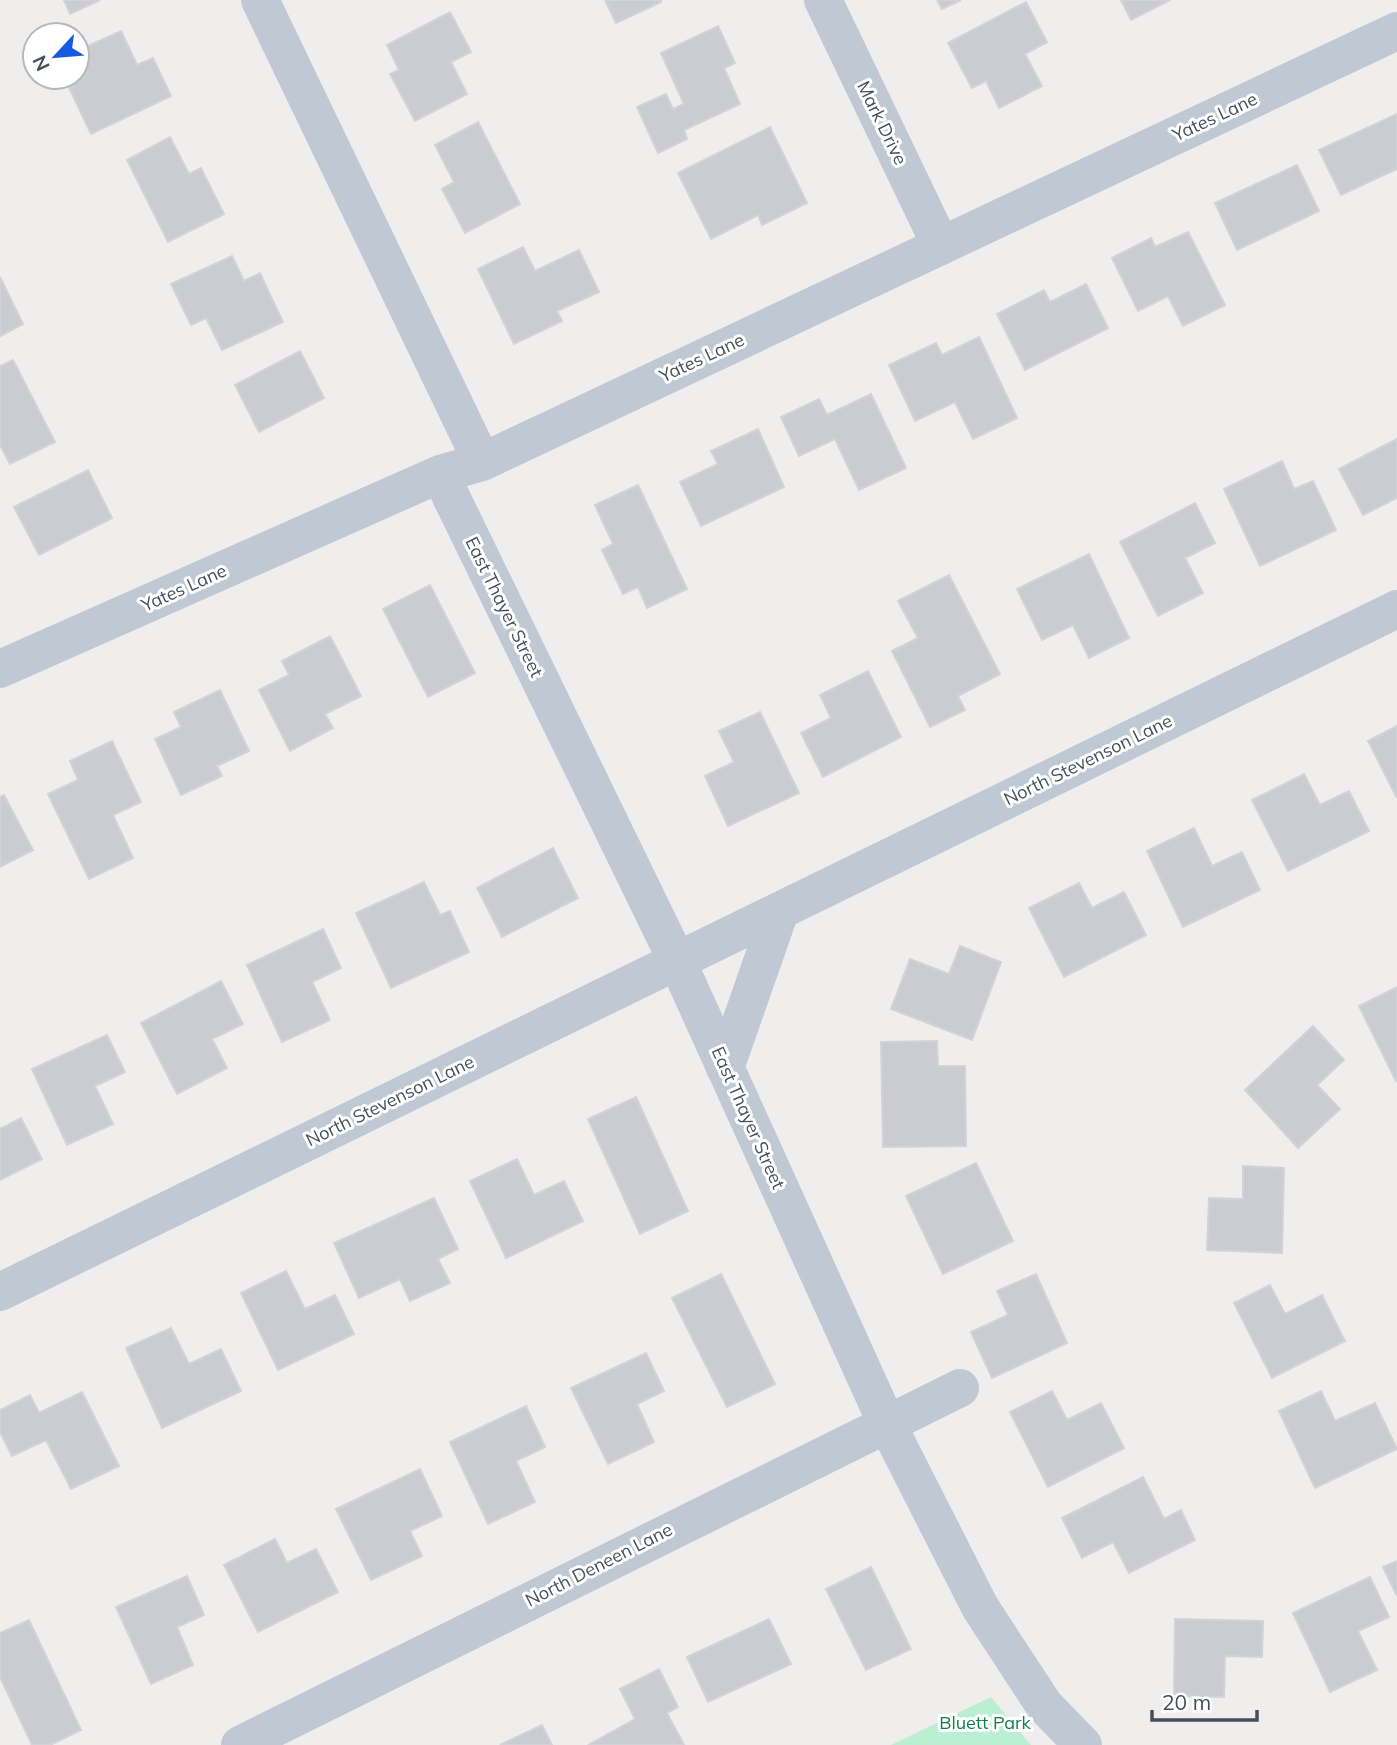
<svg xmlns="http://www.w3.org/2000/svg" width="1397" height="1745" viewBox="0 0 1397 1745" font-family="Mulish,sans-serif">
<rect width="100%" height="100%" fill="#f0eded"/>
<path fill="#baefd4" d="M991,1697L1031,1745H891Z"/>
<path fill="#caccd2" stroke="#d1d3d9" stroke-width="2" d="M64,0H100L70,14Z
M605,0H661V2L616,23Z
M937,0H961L942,9Z
M1121,0H1170L1131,20Z
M1026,2L1047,42L1025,54L1042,86L999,108L986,81L972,88L948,43Z
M450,12L471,52L451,62L467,94L415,121L390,74L399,70L387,45Z
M718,26L735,63L724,68L740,104L684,130L687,139L658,153L637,107L666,94L673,109L684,104L661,53Z
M121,31L137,65L153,58L171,96L91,134L64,77H77V51Z
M1397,114V169L1341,195L1319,150Z
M478,122L520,204L465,233L442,189L454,182L435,145Z
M770,127L807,203L762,225L758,215L711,239L678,173Z
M170,137L189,174L201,168L224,214L168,242L127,160Z
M1297,165L1319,211L1237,250L1215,203Z
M1188,232L1225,305L1183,326L1168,296L1138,311L1112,258L1151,238L1155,247Z
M523,247L535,271L579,250L599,292L557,311L562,321L514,344L478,269Z
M232,256L244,281L260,273L283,322L222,350L206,318L191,325L171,284Z
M0,277L23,324L0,336Z
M1086,284L1108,328L1025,370L997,314L1044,290L1050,302Z
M979,337L1017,418L973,439L955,402L915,421L889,365L936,343L942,355Z
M300,351L324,398L259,432L235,385Z
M13,360L55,442L10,464L0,445V366Z
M871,394L906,468L859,490L835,439L799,456L781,417L819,399L827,415Z
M758,429L784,487L701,526L680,482L718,464L711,451Z
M1397,439V498L1363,515L1339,469Z
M1282,461L1294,489L1313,481L1336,530L1260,566L1224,489Z
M88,470L112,518L39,555L14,507Z
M638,485L687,589L647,608L638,587L623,594L602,550L613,544L595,505Z
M1195,503L1215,543L1185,558L1203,593L1158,616L1120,542Z
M1089,554L1129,638L1089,658L1073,625L1042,640L1017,589Z
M949,575L1000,674L958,696L965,710L930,727L892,651L918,638L898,601Z
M430,585L475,673L428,697L383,609Z
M330,636L361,696L325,714L333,728L290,751L259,690L289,675L282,661Z
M868,671L901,737L823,777L801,733L831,718L820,695Z
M220,690L249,751L217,766L222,776L181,795L155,739L181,727L174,712Z
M760,712L799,793L728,826L705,776L734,762L719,731Z
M1397,726V798L1368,741Z
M112,741L141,802L113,815L133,858L89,879L48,794L78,780L70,761Z
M1304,774L1320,805L1349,791L1369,831L1288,871L1252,800Z
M4,795L33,850L0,867V797Z
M1194,828L1212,866L1242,852L1260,890L1183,927L1147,851Z
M553,848L578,898L502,937L477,888Z
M424,882L440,915L450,911L469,952L391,988L356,913Z
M1079,883L1092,908L1124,892L1146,935L1064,977L1029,908Z
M323,929L341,968L312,982L330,1020L282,1042L247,965Z
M960,946L1001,962L972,1040L891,1009L910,959L949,974Z
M221,981L243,1024L212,1039L227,1068L177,1094L141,1023Z
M1397,987V1080L1396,1081L1359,1006Z
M1313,1026L1344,1060L1317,1085L1340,1109L1298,1148L1245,1090Z
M107,1035L125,1072L95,1086L113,1124L67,1145L32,1069Z
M937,1041L938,1066H965L966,1146L883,1147L881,1042Z
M636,1097L688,1211L640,1234L588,1119Z
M21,1118L42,1159L0,1180V1129Z
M517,1159L534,1195L564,1181L583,1221L506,1258L470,1181Z
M976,1163L1013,1241L943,1274L906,1196Z
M1243,1166L1284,1168L1282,1253L1207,1250L1209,1198L1243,1199Z
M434,1198L458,1249L438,1259L450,1283L410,1301L400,1279L359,1298L334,1243Z
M286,1271L305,1309L335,1295L354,1334L278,1370L241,1293Z
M721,1274L775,1384L727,1407L672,1298Z
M1036,1274L1067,1343L992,1378L971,1332L1008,1315L997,1291Z
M1270,1285L1285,1314L1322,1295L1345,1341L1272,1378L1234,1303Z
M171,1328L189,1364L221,1349L241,1391L162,1428L126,1348Z
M646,1353L664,1391L637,1404L654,1442L608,1464L571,1388Z
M1052,1391L1067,1420L1101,1403L1124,1448L1048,1487L1010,1412Z
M1321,1391L1335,1421L1375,1403L1397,1449L1315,1488L1279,1411Z
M82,1392L119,1466L71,1489L46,1440L12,1456L0,1432V1410L30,1395L39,1413Z
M526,1406L545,1447L516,1461L535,1502L488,1524L450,1442Z
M420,1469L442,1516L410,1531L422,1556L371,1580L336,1509Z
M1143,1477L1164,1519L1181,1510L1195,1540L1129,1573L1113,1542L1082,1558L1062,1518Z
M275,1539L287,1563L316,1549L338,1592L258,1632L224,1565Z
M1397,1561V1596L1383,1567Z
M871,1567L911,1649L866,1670L826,1589Z
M187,1576L204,1615L177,1627L193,1665L151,1684L116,1607Z
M1370,1577L1389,1617L1358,1631L1377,1670L1330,1692L1293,1613Z
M769,1619L791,1664L708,1702L687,1657Z
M1175,1619L1263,1621L1262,1657L1225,1656L1224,1697L1174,1696Z
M29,1620L81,1730L50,1745H32L0,1677V1633Z
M659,1669L678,1707L667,1713L684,1745H588L635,1719L620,1689Z
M542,1725L552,1745H500Z"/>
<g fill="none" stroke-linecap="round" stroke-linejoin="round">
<path stroke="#c0c8d3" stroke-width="38" d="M260,0L482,462
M823,0L941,246
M440,474L677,961L886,1422L980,1607L1044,1705L1083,1745
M0,669L440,474L482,462L1397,31
M725,1068L780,911
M0,1292L1397,609
M240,1745L960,1388"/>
</g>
<g text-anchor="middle" stroke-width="6" stroke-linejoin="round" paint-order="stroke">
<g font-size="18" fill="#454f5b" stroke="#fff">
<text transform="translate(1215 117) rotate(-25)" y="6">Yates Lane</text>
<text transform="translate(882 123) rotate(64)" y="6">Mark Drive</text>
<text transform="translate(702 358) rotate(-25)" y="6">Yates Lane</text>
<text transform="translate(184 588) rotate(-24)" y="6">Yates Lane</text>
<text transform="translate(504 607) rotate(64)" y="6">East Thayer Street</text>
<text transform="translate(1088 760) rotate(-26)" y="6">North Stevenson Lane</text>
<text transform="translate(390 1101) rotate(-26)" y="6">North Stevenson Lane</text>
<text transform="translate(748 1118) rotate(66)" y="6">East Thayer Street</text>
<text transform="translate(599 1565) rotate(-27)" y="6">North Deneen Lane</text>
</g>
<g font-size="18" fill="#157d54" stroke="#fff">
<text x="985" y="1729">Bluett Park</text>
</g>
</g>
<g transform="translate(56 56) rotate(244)"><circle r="33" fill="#ffffff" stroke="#b5b9bd" stroke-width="2"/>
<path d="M0-5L12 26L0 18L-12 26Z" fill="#165ae2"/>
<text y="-10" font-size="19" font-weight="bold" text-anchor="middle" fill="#454f5b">N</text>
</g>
<path d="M1152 1710v10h105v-10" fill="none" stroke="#454f5b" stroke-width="3.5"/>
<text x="1162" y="1710" font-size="21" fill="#454f5b" stroke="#ffffff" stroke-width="5" paint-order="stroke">20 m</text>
</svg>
